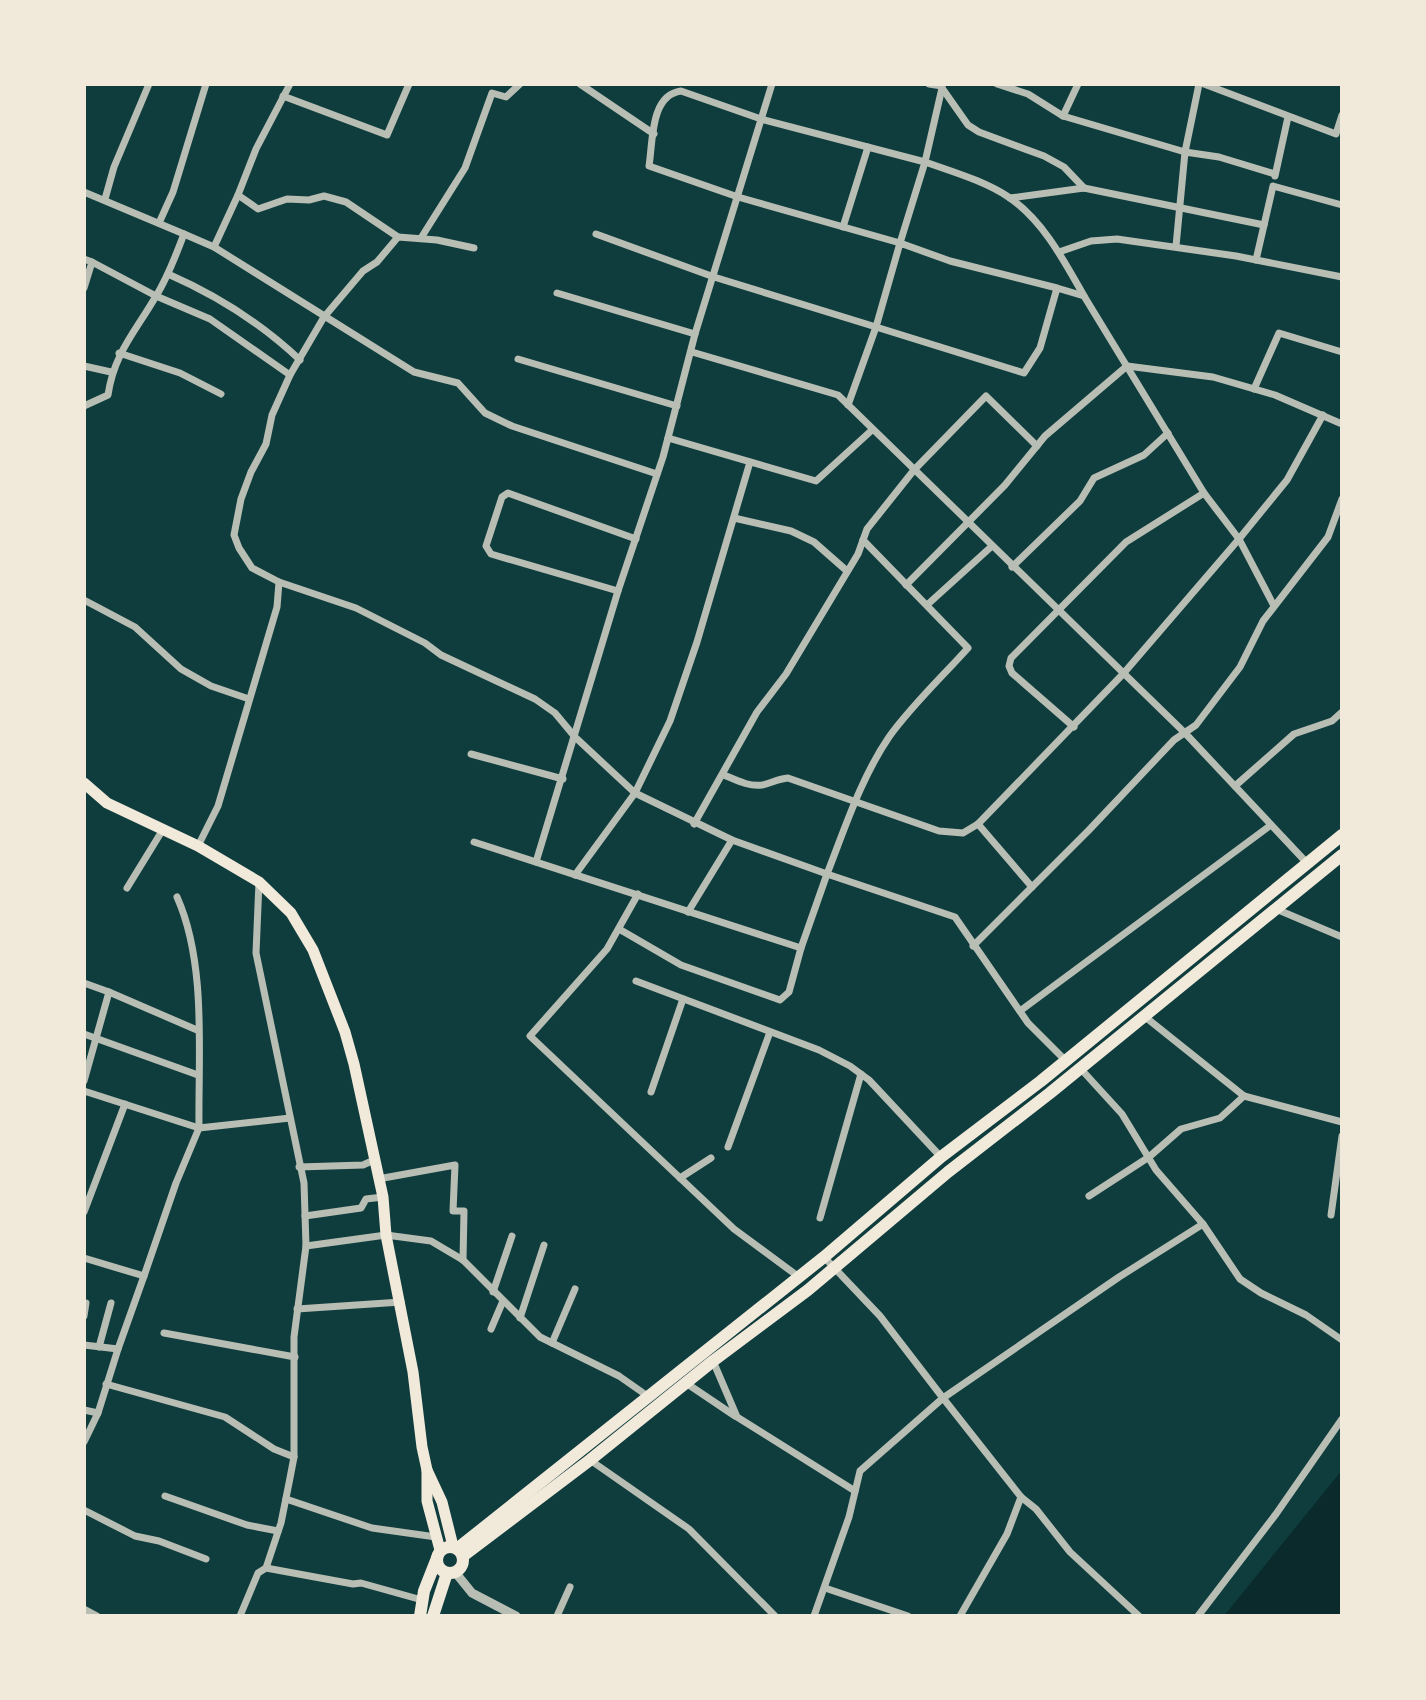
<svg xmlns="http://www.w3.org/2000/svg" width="1426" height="1700" viewBox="0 0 1426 1700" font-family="Ubuntu,sans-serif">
  <rect width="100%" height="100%" fill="#0f3d3e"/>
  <!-- water -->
  <polygon fill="#0a2a2b" points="1342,1470 1342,1616 1224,1616"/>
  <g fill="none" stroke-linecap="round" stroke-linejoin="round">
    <!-- minor -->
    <g stroke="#b8beb3" stroke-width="7">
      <polyline points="580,84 654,134"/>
      <polyline points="929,84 942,86"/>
      <polyline points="997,84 1028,94 1063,116 1185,152 1199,84"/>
      <polyline points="1204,84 1336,134 1342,115"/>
      <path d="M942 88 925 162C953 172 985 181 1010 198 1044 222 1064 261 1084 296"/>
      <polyline points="942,88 968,125 979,132 1044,156 1064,167 1084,188"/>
      <path d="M681 91 761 119 925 162 900 243 738 197 649 166C653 142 650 95 681 91Z"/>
      <polyline points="283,96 387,135 409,84"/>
      <polyline points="1063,116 1078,84"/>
      <polyline points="1275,176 1288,117"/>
      <polyline points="84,192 184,234"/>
      <polyline points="238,195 256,149 290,84"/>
      <polyline points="1010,198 1084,188 1264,225"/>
      <polyline points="105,199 114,167 149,84"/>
      <polyline points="159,223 173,192 206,84"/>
      <polyline points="843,227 868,147"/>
      <polyline points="596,234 714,277 876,327 848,405"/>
      <polyline points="398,237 346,202 324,196 309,200 287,199 258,209 238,195 214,247 414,372 458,383 485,413 512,426 657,474"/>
      <polyline points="421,238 465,168 492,93 506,97 520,84"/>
      <polyline points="1176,246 1185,152 1219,157 1275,174"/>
      <polyline points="1059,252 1091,241 1117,239 1236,256 1342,277"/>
      <polyline points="84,259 92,262 84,288"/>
      <polyline points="1256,260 1273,186 1342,205"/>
      <polyline points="92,262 156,296 210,319 290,375"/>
      <path d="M168 274C216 295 262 324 300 360"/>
      <polyline points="1057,288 950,261 900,243 876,327 1024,373 1040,348 1057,288 1084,296 1204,493 1239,539 1274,606"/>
      <polyline points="557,293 695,334"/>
      <polyline points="692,352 838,395 1185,733 1307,863"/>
      <polyline points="119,353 180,373 221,394"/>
      <polyline points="518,359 677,406"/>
      <polyline points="84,366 111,372"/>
      <polyline points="1254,389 1279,333 1342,352"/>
      <path d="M84 406 108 395C114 353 136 331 156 296 168 277 176 255 184 234L214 247"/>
      <polyline points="668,438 816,481 872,430"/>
      <polyline points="734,518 791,531 814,542 847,571"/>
      <polyline points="1012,567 1080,501 1094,478 1144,455 1168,433"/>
      <polyline points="279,582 356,608 425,643 441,655 535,699 555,713 575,737 635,793 670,721 697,642 750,462"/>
      <polyline points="906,585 1005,485 1045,436 1127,366 1213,377 1275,395 1342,424"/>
      <polyline points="618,591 491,554 486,546 502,497 508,493 636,539"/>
      <polyline points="84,600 135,627 181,669 211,686 249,699"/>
      <polyline points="927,605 992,546"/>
      <polyline points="1074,727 1012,673 1009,666 1011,658 1126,542 1204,493"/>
      <polyline points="471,754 563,779"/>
      <path d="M724 775C736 780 749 787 762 785 771 783 778 779 788 778L939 831 963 833 978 824"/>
      <polyline points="1235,786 1294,734 1332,721 1342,712"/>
      <polyline points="694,824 757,712 786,674 858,554 867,529 914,470 986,396 1037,446"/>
      <polyline points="474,842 801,948 827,874 955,917 1028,1023 1065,1060"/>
      <polyline points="198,846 218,806 277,607 279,582 252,568 239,548 234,535 241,499 251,472 266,444 272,415 290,375 324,317 363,271 377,262 398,237 437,240 474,248"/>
      <polyline points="536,862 618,591 663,457 695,334 772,84"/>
      <path d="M575 875 635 793 732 840 827 874C845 828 861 778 889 737 912 705 942 677 968 648L863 540"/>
      <polyline points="1032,887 978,824 1123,674 1239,539 1287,480 1323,415"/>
      <polyline points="127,888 162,831"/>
      <polyline points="638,894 607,949 530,1036 734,1229 799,1277"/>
      <path d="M177 897C207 964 198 1055 199 1128L290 1118"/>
      <polyline points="1276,909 1342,937"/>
      <polyline points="688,912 732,840"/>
      <polyline points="619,929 681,965 780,1000 789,992 801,948"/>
      <polyline points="973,946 1089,830 1174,740 1196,725 1240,667 1263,621 1328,537 1342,499"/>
      <polyline points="636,981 819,1050 850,1066 869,1080 941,1157"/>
      <polyline points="84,983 109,992 84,1081"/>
      <polyline points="109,992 197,1030"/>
      <polyline points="1020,1011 1271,825"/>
      <polyline points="1144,1016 1244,1096 1342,1122"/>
      <polyline points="84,1034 198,1075"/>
      <polyline points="1080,1068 1122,1114 1156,1170 1203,1224 1240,1279 1261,1293 1306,1315 1342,1340"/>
      <polyline points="84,1091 199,1128 176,1183 144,1276 84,1258"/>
      <polyline points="651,1092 683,999"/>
      <polyline points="728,1147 770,1032"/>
      <polyline points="299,1167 363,1165 374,1160"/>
      <polyline points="680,1178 711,1158"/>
      <polyline points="378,1179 455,1165 453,1211 464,1211 463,1260"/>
      <polyline points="1089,1196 1149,1157 1181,1129 1220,1118 1244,1096"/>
      <polyline points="84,1212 125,1104"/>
      <polyline points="1331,1215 1342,1136"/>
      <polyline points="305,1216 361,1208 366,1199 383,1197"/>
      <polyline points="820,1218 861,1074"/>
      <polyline points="306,1246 386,1235 431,1241 463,1260 540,1337 619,1376 649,1397"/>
      <polyline points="493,1292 512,1236"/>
      <polyline points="297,1309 401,1302"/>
      <polyline points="84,1316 86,1303"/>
      <polyline points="520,1318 544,1245"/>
      <polyline points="491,1329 503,1301"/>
      <polyline points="164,1333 295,1357"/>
      <polyline points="552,1343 575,1289"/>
      <polyline points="84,1345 118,1349 144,1276"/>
      <polyline points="99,1347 111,1303"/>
      <polyline points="713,1361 737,1417 855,1491"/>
      <polyline points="686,1383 735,1416"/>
      <polyline points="106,1384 225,1417 274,1449 294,1457"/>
      <polyline points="84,1410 98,1413"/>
      <polyline points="84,1442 98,1413 118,1349"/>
      <polyline points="590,1460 689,1529 775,1616"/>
      <polyline points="165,1496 247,1525 278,1531"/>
      <polyline points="1021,1497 943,1398 1119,1277 1203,1224"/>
      <polyline points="286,1499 372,1528 436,1537"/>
      <polyline points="84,1510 135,1536 159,1541 206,1559"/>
      <polyline points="266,1568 353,1584 361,1583 422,1600"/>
      <polyline points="825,1588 908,1616"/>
      <polyline points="84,1609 97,1616"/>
      <polyline points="240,1616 258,1573 266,1568 281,1523 290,1478 294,1457 294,1337 306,1246 304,1183 256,953 259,882"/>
      <polyline points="557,1616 570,1587"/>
      <polyline points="814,1616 849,1517 860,1471 943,1398 880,1316 824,1257"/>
      <polyline points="960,1616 1007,1534 1021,1497 1036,1509 1070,1552 1139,1616"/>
      <polyline points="1198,1616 1276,1514 1342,1419"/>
    </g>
    <!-- tertiary -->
    <polyline stroke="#b8beb3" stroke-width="9" points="455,1572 472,1593 516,1616"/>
    <!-- primary -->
    <g stroke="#f1e9da" stroke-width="11">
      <polyline points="84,783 107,803 198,846 259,882 291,913 313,950 345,1032 354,1064 383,1197 386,1235 413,1372 422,1447 427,1470 442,1502 453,1546"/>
      <polyline points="427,1470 427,1501 440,1550"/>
    </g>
    <!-- trunk -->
    <g stroke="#f1e9da" stroke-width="12">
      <circle cx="450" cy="1560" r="13"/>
      <polyline points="458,1548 824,1257 941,1157 1041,1081 1342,835"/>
      <polyline points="463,1556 590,1460 713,1361 808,1290 948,1172 1050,1093 1342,855"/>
      <polyline points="420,1616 424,1591 437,1558"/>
      <polyline points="433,1616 447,1573"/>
    </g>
  </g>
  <!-- border -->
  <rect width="1426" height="1700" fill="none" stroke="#f1e9da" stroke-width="172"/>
</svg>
